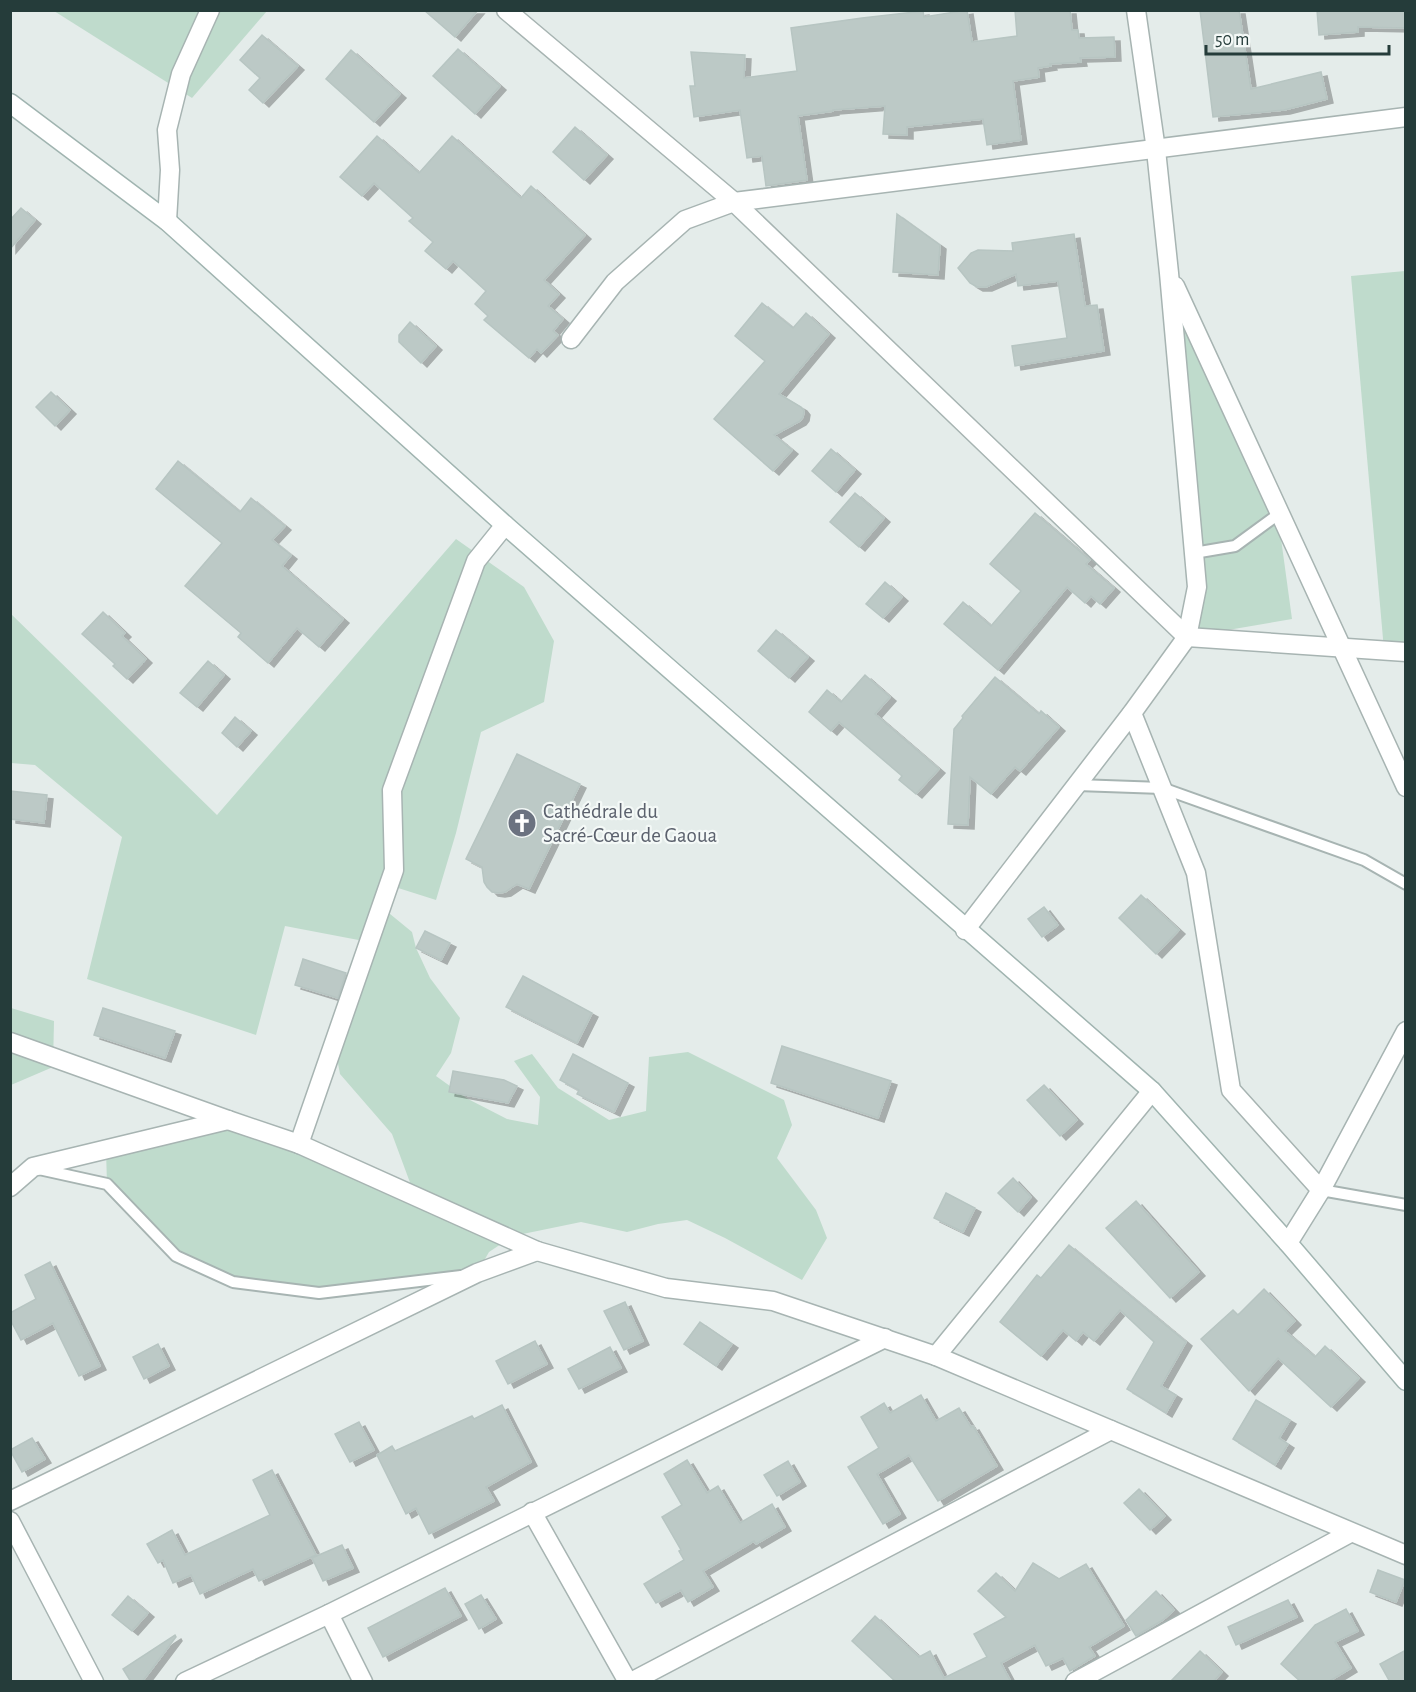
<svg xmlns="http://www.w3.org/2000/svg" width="1416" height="1692" viewBox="0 0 1416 1692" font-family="'Alegreya Sans',sans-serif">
  <defs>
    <filter id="shadow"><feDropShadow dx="6" dy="4" stdDeviation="0" flood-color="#0004"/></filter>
  </defs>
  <rect width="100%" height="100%" fill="#e4ecea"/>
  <!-- green -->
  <g fill="#bfdbcc">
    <polygon points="54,11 267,11 192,98"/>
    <polygon points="1405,271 1405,648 1384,650 1351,276"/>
    <polygon points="1169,273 1279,524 1292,619 1187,637 1197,586"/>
    <polygon points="456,539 524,587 554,641 544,702 481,732 456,833 436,900 395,887 384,909 412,932 416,948 430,978 460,1018 451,1053 436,1076 468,1099 507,1119 538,1125 540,1097 514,1061 532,1054 558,1088 609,1120 646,1111 649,1057 688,1052 784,1100 792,1125 777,1158 816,1210 827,1238 802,1280 725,1238 687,1220 658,1224 627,1232 581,1222 513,1236 489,1252 477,1273 319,1293 233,1282 176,1256 107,1184 106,1150 228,1120 415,1196 392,1134 340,1074 334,1042 369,942 285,926 256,1035 87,979 122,837 35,765 11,763 10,613 217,815"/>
    <polygon points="11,1008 54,1021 53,1067 11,1085"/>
  </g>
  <!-- building -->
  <g fill="#bcc9c6" stroke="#b7c5c2" stroke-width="1.5" filter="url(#shadow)">
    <polygon points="424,10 478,10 455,37"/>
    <polygon points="967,10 972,42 1017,36 1015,10 1070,10 1072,30 1078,30 1079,38 1114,37 1115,57 1080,58 1081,62 1050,64 1051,66 1038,68 1039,77 1013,81 1021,140 987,145 983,119 907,127 907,135 883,134 885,106 833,110 833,111 798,116 807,180 766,186 762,156 747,158 740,110 694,117 690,86 695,86 691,52 745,55 744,78 797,71 791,28 862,18 923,11 924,17"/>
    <polygon points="1200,10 1239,10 1251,89 1321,72 1327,99 1284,110 1213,117"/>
    <polygon points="1317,10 1406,10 1406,28 1358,27 1358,32 1319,35"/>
    <polygon points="262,35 298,66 263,103 249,90 260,78 240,60"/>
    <polygon points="458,49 500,86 475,114 433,76"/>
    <polygon points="351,50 400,94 374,122 326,79"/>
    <polygon points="575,127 607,155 584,180 553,152"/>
    <polygon points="377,136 419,173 452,136 521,198 531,186 585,235 544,280 559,294 548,306 563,319 553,331 558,335 541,353 537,349 529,358 484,320 488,316 475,304 486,291 453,261 446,269 425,251 433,242 409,221 413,218 374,183 362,196 340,177"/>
    <polygon points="21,208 35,220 10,249 10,220"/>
    <polygon points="897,214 940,245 938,275 893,272"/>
    <polygon points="1074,234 1085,306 1097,305 1104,351 1015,366 1012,346 1067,338 1058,281 1018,286 1016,274 986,287 977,287 970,283 958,268 971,253 978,250 1013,251 1012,243"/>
    <polygon points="762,303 793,328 806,313 829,334 779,394 801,407 804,411 803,417 800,421 774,435 792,450 773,471 714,419 765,361 735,336"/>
    <polygon points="410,322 436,346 421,363 399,342 399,335"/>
    <polygon points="51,392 70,410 55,426 36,407"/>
    <polygon points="831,449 855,470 836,492 812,471"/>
    <polygon points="178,461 240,512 251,498 285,526 272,540 291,555 282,566 343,619 319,647 297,628 268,663 238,637 241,633 185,586 222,543 156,489"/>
    <polygon points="855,493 884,518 859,547 830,522"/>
    <polygon points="1035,513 1090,560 1086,564 1114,588 1100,604 1091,596 1085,603 1067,587 998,670 944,624 963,602 991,626 1021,591 990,564"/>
    <polygon points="885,582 902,597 883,618 866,604"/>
    <polygon points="103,612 125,633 122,636 146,659 127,679 113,666 115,664 82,634"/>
    <polygon points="776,630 808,657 789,678 758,651"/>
    <polygon points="208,661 224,675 197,707 180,693"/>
    <polygon points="865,675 890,697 875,714 939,769 916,794 899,780 902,776 839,722 831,731 809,712 827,690 841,702"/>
    <polygon points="995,677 1039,714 1041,711 1059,727 1020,771 1015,767 991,794 970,777 968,825 948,824 954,729 963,718 962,716"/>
    <polygon points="235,717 251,731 237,747 222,733"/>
    <polygon points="517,754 580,784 529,889 517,884 505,892 499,893 492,892 487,887 484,882 482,867 466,859"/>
    <polygon points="10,791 47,795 44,823 10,819"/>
    <polygon points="1141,895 1179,930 1156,954 1119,918"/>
    <polygon points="1044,907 1058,925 1042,937 1028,919"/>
    <polygon points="425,931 450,943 441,960 416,948"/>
    <polygon points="303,959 346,973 338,998 295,985"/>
    <polygon points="523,976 592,1013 577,1043 506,1007"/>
    <polygon points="103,1008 175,1031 165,1058 94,1035"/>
    <polygon points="782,1046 891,1081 878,1118 771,1083"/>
    <polygon points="573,1054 628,1083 614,1112 577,1094 579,1090 560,1080"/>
    <polygon points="453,1071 504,1080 517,1086 508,1103 449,1092"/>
    <polygon points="1044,1085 1077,1120 1060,1136 1027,1100"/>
    <polygon points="1013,1178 1031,1197 1018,1212 998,1193"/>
    <polygon points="946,1193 975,1208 963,1232 934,1218"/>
    <polygon points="1136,1201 1199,1272 1170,1298 1106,1228"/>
    <polygon points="1069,1245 1186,1342 1161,1386 1176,1395 1166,1413 1127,1389 1154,1342 1120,1310 1094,1341 1083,1332 1076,1341 1063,1330 1041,1356 1000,1322 1037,1275 1041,1278"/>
    <polygon points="50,1262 100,1366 79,1376 53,1323 21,1340 10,1319 10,1313 36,1299 25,1275"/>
    <polygon points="1264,1289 1295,1321 1285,1331 1315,1357 1325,1346 1359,1378 1331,1407 1278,1358 1249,1391 1201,1339 1233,1310 1238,1315"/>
    <polygon points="625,1302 643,1341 624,1350 604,1311"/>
    <polygon points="700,1322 732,1344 716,1366 684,1344"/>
    <polygon points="535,1341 547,1364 508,1384 496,1361"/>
    <polygon points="158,1344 169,1366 144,1379 133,1357"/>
    <polygon points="610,1347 621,1368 579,1389 568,1369"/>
    <polygon points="921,1395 936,1421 959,1408 971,1427 973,1426 997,1466 938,1501 909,1455 877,1474 900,1514 883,1524 848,1467 879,1448 861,1417 884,1403 890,1413"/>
    <polygon points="1256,1400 1290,1420 1279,1438 1288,1444 1275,1465 1233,1439"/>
    <polygon points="502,1405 531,1462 486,1487 494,1501 429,1534 416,1508 406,1514 377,1455 392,1446 395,1451 472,1416 474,1419"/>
    <polygon points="359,1422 374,1450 350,1462 335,1434"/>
    <polygon points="32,1438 45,1459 22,1472 10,1450"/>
    <polygon points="687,1460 707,1493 718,1486 740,1523 772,1504 785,1527 756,1544 754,1541 703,1571 713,1587 688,1602 681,1590 656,1603 644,1584 684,1560 679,1551 681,1550 662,1517 682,1505 664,1474"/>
    <polygon points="788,1461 800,1482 777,1496 764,1475"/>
    <polygon points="272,1470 316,1555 259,1581 253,1569 200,1594 191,1575 173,1583 163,1560 158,1563 147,1544 172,1530 185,1555 270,1515 253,1480"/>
    <polygon points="1139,1489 1165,1516 1150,1530 1124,1503"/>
    <polygon points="342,1545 353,1568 323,1581 312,1558"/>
    <polygon points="1033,1563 1059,1579 1086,1564 1124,1626 1089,1647 1095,1656 1070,1671 1063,1658 1046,1666 1035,1645 1001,1663 1011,1682 896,1682 852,1641 875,1616 919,1657 930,1651 944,1678 987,1657 974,1634 1006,1617 978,1591 996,1573 1015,1591"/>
    <polygon points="1378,1570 1405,1580 1396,1602 1370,1592"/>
    <polygon points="445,1588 461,1616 383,1657 368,1628"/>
    <polygon points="1156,1591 1174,1610 1163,1620 1136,1636 1126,1620"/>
    <polygon points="481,1595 496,1619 479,1629 465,1604"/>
    <polygon points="128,1596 148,1613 132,1631 112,1615"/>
    <polygon points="1288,1600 1297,1617 1236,1645 1228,1627"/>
    <polygon points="1346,1609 1358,1631 1335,1642 1351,1668 1328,1682 1301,1682 1281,1664 1315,1625"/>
    <polygon points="175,1635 176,1637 142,1682 131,1682 123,1669"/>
    <polygon points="1406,1650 1406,1682 1390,1682 1380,1664"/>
    <polygon points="1200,1651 1222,1672 1213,1682 1170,1682"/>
  </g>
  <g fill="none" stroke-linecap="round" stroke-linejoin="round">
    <!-- lane casing -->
    <g stroke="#a7b4b2" stroke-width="14">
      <g id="lane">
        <polyline points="1194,553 1235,546 1280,513"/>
        <polyline points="1077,785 1162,788 1364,860 1406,884"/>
        <polyline points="39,1169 107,1184 176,1256 233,1282 319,1293 461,1276"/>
        <polyline points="1321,1190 1406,1205"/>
      </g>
    </g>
    <!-- street casing -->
    <g stroke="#a7b4b2" stroke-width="21">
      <g id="street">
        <polyline points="506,10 734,202 1187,637 1406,652"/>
        <polyline points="167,221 170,170 167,130 181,74 210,10"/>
        <polyline points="1175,286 1406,787"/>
        <polyline points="571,339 615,282 685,220 734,202 1406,117"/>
        <polyline points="1132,713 1196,873 1231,1090 1321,1190"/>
        <polyline points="965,930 1132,713 1187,637 1197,587 1169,273 1156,150 1136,10"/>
        <polyline points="10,1042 228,1120 299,1144 537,1251 666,1288 773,1301 936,1356 1406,1555"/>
        <polyline points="299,1144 394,870 392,790 476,561 505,525"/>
        <polyline points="10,1187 33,1167 228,1120"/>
        <polyline points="1288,1243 1321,1190 1406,1031"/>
        <polyline points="936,1356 1152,1091"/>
        <polyline points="10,1501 477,1273 537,1251"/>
        <polyline points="532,1512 628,1682"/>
        <polyline points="10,1521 94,1682"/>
        <polyline points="329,1614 363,1682"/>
        <polyline points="185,1682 329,1614 885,1338"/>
        <polyline points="631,1682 1111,1430"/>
        <polyline points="1075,1682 1350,1533"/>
      </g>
    </g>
    <!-- secondary casing -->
    <g stroke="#a0b4b0" stroke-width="21">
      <polyline id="secondary" points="10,103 167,221 505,525 1152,1091 1288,1243 1406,1381"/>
    </g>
    <!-- lane -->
    <use href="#lane" stroke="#fff" stroke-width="10"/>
    <!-- street -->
    <use href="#street" stroke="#fff" stroke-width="18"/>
    <!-- secondary -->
    <use href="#secondary" stroke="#fff" stroke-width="18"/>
  </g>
  <!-- icons -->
  <defs>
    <g id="church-disc" transform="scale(1.5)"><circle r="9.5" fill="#6b7280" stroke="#f4f9f7"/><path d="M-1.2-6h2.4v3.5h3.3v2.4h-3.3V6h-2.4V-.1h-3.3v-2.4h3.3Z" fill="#fff"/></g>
  </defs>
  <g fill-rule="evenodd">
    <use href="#church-disc" x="522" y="823"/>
  </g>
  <g text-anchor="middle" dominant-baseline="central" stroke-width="4.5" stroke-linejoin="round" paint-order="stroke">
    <!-- worship labels -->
    <g font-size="21" fill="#5b616d" stroke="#f4f9f7" text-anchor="start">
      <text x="543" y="811">Cathédrale du<tspan x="543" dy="24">Sacré-Cœur de Gaoua</tspan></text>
    </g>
  </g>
  <!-- border -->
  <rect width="1416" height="1692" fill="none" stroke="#253c3a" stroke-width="24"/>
  <!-- scale -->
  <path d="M1206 45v9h183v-9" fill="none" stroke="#253c3a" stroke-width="3"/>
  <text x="1215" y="45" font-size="18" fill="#253c3a" stroke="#f4f9f7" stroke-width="4.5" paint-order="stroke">50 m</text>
</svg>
